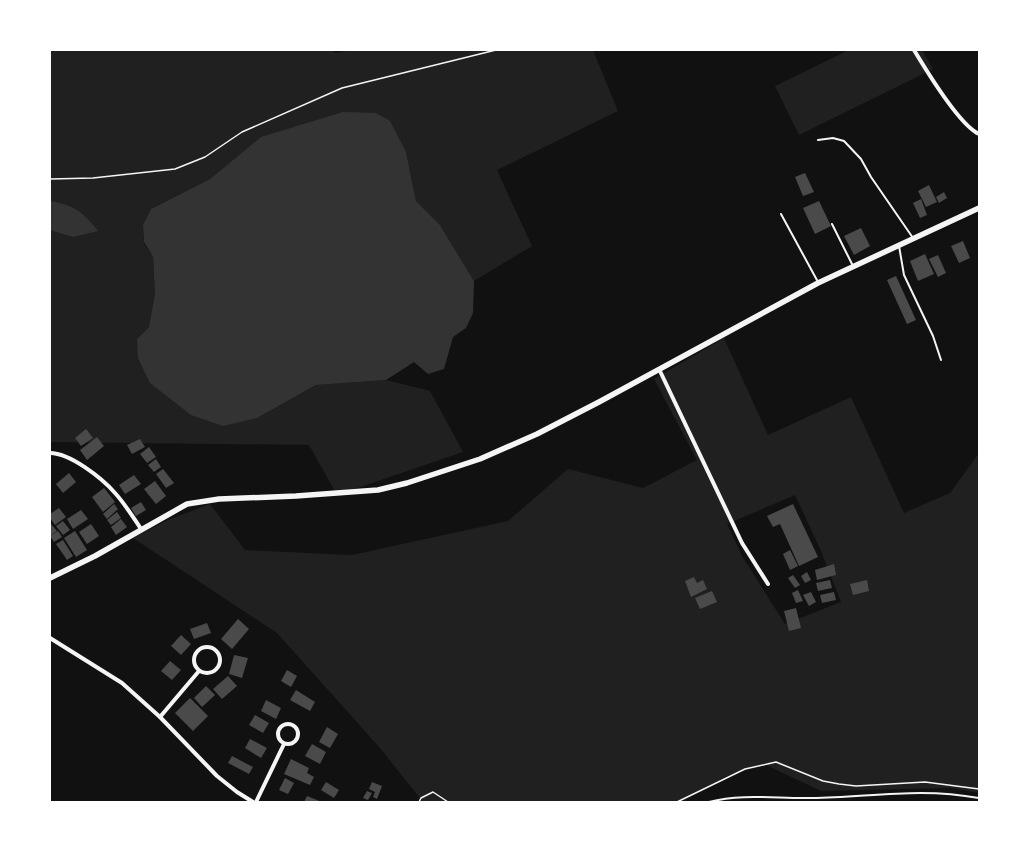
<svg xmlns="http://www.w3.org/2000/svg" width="1029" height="852" viewBox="0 0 1029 852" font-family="Roboto,sans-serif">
  <rect width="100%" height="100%" fill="#111"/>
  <!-- green -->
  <g fill="#202020" fill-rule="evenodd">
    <polygon points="50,50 333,50 335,53 352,50 593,50 618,111 497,170 532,246 474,281 440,225 416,201 406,152 261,137 210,179 151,209 143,225 144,244 153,257 155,293 149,327 137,339 257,418 316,385 386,380 430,391 463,452 337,495 309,445 50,442"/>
    <polygon points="849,50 922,50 933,69 799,135 775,86"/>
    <path d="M724 338 768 435 851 397 904 513 950 493 979 453V793L951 788 821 791 766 765 729 775 677 802H423L380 748 277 633 133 538 168 520 210 504 245 550 352 555 508 521 568 469 643 488 697 460 654 379ZM795 495 821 551 841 602 785 624 742 556 727 524Z"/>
  </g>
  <!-- water -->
  <g fill="#333">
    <polygon points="343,112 376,113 390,121 406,152 416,201 440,225 474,281 473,313 466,328 453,337 444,369 428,374 414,362 386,380 316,385 257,418 223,426 191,415 150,383 138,358 137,339 149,327 155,293 153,257 144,242 143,225 151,209 210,179 261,137"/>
    <path d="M50 201C74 205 83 212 98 231L73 237 50 230Z"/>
  </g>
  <!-- building -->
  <g fill="#4a4a4a">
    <polygon points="805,173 814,192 803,196 795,177"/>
    <polygon points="929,185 937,202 926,207 918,191"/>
    <polygon points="944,192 947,198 939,203 936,197"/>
    <polygon points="921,199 927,215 920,218 913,203"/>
    <polygon points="819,201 831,226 815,234 803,208"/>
    <polygon points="861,228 870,246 854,255 844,236"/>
    <polygon points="963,241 970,258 959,263 951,246"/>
    <polygon points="925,254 934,274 918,281 910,261"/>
    <polygon points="938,255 946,273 938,277 929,259"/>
    <polygon points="896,276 916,320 907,324 887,280"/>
    <polygon points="86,429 93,438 81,446 75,438"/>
    <polygon points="97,437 104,446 87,460 80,450"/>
    <polygon points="140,439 145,447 132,454 127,445"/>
    <polygon points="149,447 156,457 147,463 140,454"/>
    <polygon points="156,459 161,467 154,472 148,465"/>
    <polygon points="163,469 174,483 166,488 156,474"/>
    <polygon points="69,473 76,482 63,493 56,484"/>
    <polygon points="134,475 141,484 125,494 119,485"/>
    <polygon points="155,481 166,496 156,504 144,489"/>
    <polygon points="104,488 115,502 103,512 92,497"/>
    <polygon points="141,502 146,510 136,516 131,508"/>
    <polygon points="114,504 118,509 107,519 103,514"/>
    <polygon points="793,504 818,557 799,566 780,524 773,527 767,516"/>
    <polygon points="59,508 66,517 55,525 50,518 50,514"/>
    <polygon points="81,510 88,519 73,529 67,519"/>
    <polygon points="117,512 121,518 111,525 107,520"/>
    <polygon points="121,519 127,527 116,535 111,527"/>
    <polygon points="63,521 70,530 63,535 56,526"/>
    <polygon points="51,524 57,531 50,536 50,525"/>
    <polygon points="91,524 99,536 87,544 79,532"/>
    <polygon points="58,531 62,537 54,542 50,536"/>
    <polygon points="75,531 87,550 76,557 64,538"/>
    <polygon points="63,540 73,556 67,560 56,544"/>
    <polygon points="790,550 798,566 790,570 783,554"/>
    <polygon points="834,564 836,575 817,580 815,570"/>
    <polygon points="807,572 811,580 805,583 801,576"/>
    <polygon points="793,575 800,585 795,588 788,578"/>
    <polygon points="694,577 697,583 703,580 707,589 691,597 685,581"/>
    <polygon points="830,580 832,588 818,591 816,583"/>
    <polygon points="867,580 869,591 853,595 850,584"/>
    <polygon points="798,590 803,601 796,603 792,593"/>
    <polygon points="712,591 717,602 700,609 695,598"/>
    <polygon points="811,592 816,602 809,606 803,595"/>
    <polygon points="834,592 836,600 822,603 820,595"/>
    <polygon points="796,608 801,628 789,631 784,611"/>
    <polygon points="238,619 249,629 232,649 221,639"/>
    <polygon points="207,623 211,633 194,639 190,629"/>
    <polygon points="181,635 191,644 181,655 171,646"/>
    <polygon points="234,655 248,658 242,678 229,674"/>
    <polygon points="170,661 181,670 172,680 161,671"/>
    <polygon points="287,670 297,676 291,687 281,681"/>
    <polygon points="228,676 237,686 222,699 213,689"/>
    <polygon points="206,686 215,695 202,707 194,698"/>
    <polygon points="296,690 315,702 310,711 290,700"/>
    <polygon points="190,698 208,716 193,731 175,713"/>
    <polygon points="266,700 281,708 276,719 261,711"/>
    <polygon points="255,715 269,723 263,733 249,725"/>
    <polygon points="327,727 338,734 330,748 319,742"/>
    <polygon points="250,739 267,748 261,758 245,748"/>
    <polygon points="312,744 326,752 320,764 305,756"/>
    <polygon points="232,756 253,767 249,774 228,763"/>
    <polygon points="291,759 309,768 307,773 314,777 310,785 284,774"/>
    <polygon points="285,778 294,783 288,794 279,790"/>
    <polygon points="326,782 339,790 334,798 321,790"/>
    <polygon points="372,782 382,786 377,799 373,797 375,792 369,789"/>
    <polygon points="367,791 372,793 368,800 363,798"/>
    <polygon points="307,796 322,802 304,802"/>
  </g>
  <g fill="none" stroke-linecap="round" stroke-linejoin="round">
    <!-- path -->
    <g stroke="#f5f5f5" stroke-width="1.5">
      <polyline points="50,179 93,178 175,169 205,157 242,132 342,88 496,50"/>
      <polyline points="419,802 421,798 433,792 448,802"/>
      <polyline points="677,802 745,769 776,762 823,781 839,784 856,786 925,782 979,789"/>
    </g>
    <!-- service -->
    <g stroke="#f5f5f5" stroke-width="2">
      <polyline points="818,140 833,138 844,141 861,159 871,177 913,238"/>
      <polyline points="781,214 818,282"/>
      <polyline points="832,224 853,266"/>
      <polyline points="899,246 904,275 933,336 941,360"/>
      <path d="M709 802C743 793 778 799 812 798 871 797 920 787 979 798"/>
    </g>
    <!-- minor -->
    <g stroke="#f5f5f5" stroke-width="4">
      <path d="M914 50C926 70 959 125 979 134"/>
      <polyline points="659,369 742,543 768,584"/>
      <path d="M50 453C70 453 102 478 115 493 125 504 133 517 141 529"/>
      <polyline points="50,638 122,683 160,717 217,776 237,792 253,802"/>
      <circle cx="207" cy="660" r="13"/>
      <polyline points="160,717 199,671"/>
      <circle cx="288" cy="734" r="10"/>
      <polyline points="256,802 284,744"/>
    </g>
    <!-- secondary -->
    <polyline stroke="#f5f5f5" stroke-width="5.5" points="50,578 95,556 187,504 219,499 296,496 378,490 407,483 480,459 537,434 599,402 818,283 979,208"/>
  </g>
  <!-- border -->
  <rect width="1029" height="852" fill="none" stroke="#ffffff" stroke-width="102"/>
</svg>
